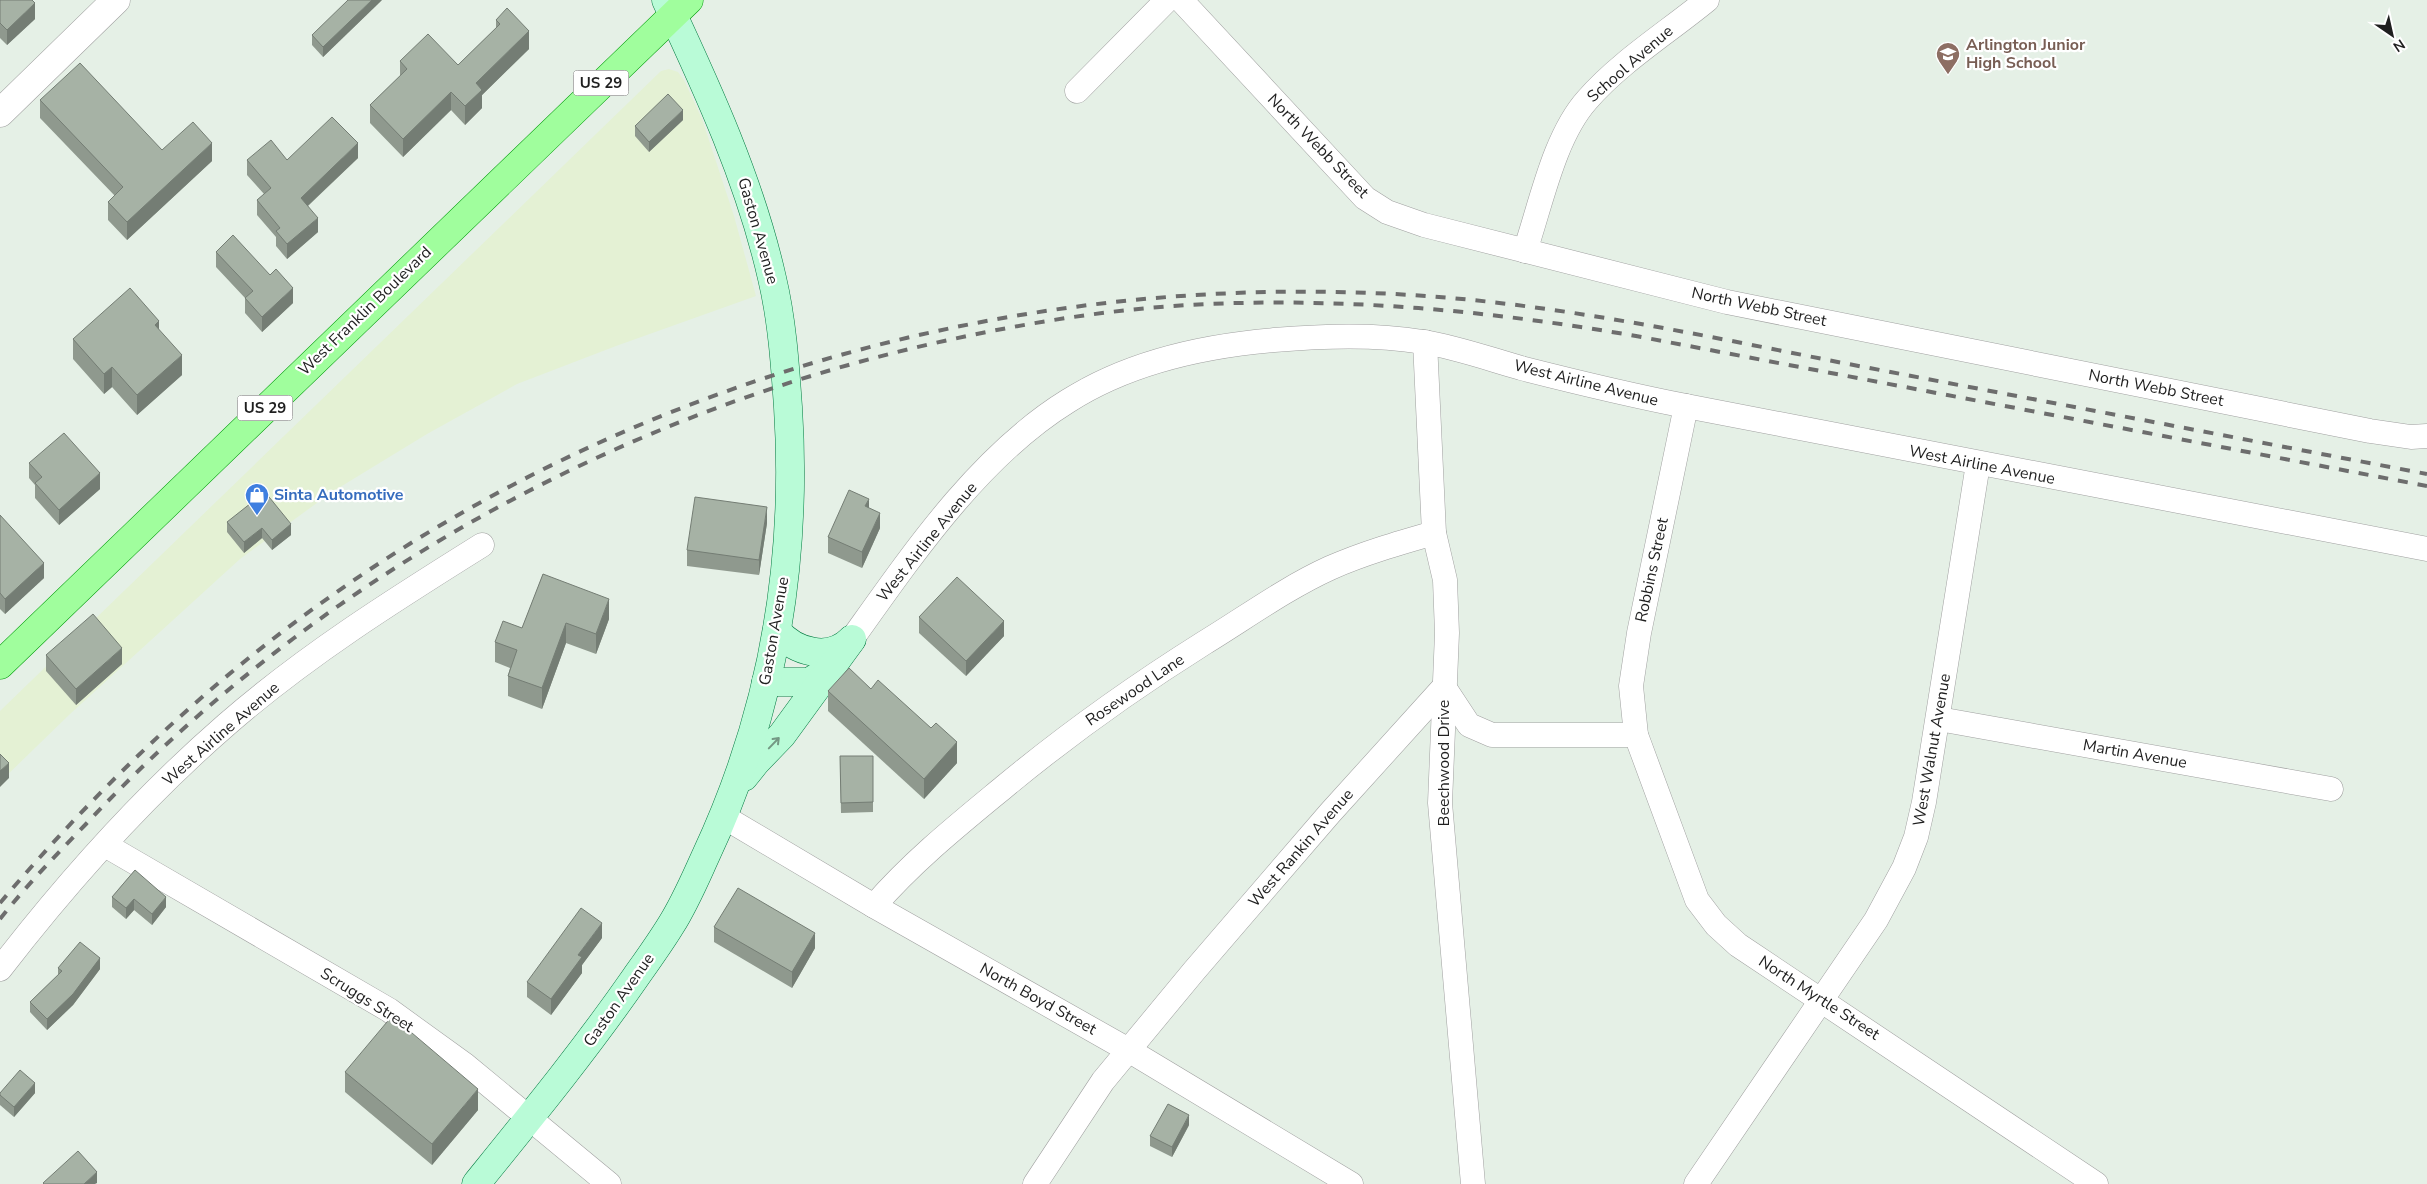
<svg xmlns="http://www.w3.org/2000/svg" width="2427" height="1184" viewBox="0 0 2427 1184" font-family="'Nunito Sans',sans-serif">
  <rect width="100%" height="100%" fill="#e5f0e6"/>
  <!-- commercial -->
  <polygon fill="#e4f1d4" points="669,69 678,72 684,80 702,119 734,216 756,296 616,346 517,384 427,434 332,492 240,559 70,714 0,782 0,711 661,71"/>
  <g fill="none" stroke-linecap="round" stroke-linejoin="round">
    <!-- minor casing -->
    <g stroke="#a0a0a0" stroke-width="25">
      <g id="minor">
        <polyline points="1181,0 1365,198 1387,212 1424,225 1727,302 2370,431 2411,437 2427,436"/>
        <polyline points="1077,91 1167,0"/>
        <path d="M1525 251C1541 204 1554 137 1587 100 1620 62 1668 32 1707 0"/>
        <polyline points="1425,342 1434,533 1445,580 1447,633 1440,803 1473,1184"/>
        <polyline points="1686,406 1639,633 1631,686 1636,735 1697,900 1716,925 1738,945 2096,1184"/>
        <path d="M852 639C912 555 979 456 1068 401 1129 362 1203 346 1274 340 1324 336 1374 334 1423 342 1456 347 1489 359 1521 368 1576 382 1630 395 1686 406L2427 549"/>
        <polyline points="1939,719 2331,789"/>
        <polyline points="724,817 874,906 1130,1051 1351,1184"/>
        <polyline points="105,845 389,1010 465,1065 609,1184"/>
        <path d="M874 906C913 861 958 825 1004 787 1068 734 1134 687 1204 643 1245 618 1286 588 1330 568 1364 553 1399 543 1434 533"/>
        <path d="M0 969C68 881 142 798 226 725 305 656 394 600 482 545"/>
        <polyline points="1035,1184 1103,1081 1194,971 1330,813 1444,687 1469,725 1492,735 1636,735"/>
        <polyline points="1696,1184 1876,920 1904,868 1916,837 1924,802 1978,464"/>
      </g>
    </g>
    <!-- tertiary casing -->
    <g stroke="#a0a0a0" stroke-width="29">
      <polyline id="tertiary" points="0,113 116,0"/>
    </g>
    <!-- secondary casing -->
    <g stroke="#027a40" stroke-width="29">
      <g id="secondary">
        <path d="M777 631C795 652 829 662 851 640"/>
        <polyline points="766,682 809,682 829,670"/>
        <polyline points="744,777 756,762 782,735 852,639"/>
        <path d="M476 1184C531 1116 585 1050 635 978 647 961 660 943 671 925 685 903 695 879 706 855 772 714 798 562 788 407 785 364 782 320 772 278 750 181 708 90 666 0"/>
      </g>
    </g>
    <!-- primary casing -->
    <g stroke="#009b0b" stroke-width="29">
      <polyline id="primary" points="0,665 689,0"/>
    </g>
    <!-- minor -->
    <use href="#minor" stroke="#fff" stroke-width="24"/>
    <!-- tertiary -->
    <use href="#tertiary" stroke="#fff" stroke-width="28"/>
    <!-- secondary -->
    <use href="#secondary" stroke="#b9fbd7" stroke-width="28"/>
    <!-- primary -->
    <use href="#primary" stroke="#a0fe9d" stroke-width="28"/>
    <!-- rail -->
    <g stroke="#6d6d6d" stroke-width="4" stroke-dasharray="10 10" stroke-linecap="butt">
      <path d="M0 903C94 792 199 691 317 606 637 375 1034 268 1426 296 1566 306 1706 336 1843 363 2038 400 2232 437 2427 474"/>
      <path d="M0 919C26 886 56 855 86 824 312 583 612 416 935 343 1024 323 1115 308 1207 304 1354 298 1491 311 1636 336L2427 486"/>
    </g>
  </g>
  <!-- wall -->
  <g fill="#8f998e">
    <polygon points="0,0 35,19 7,45 0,38"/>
    <polygon points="382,0 323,57 312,45 312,35"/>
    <polygon points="496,20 529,49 482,95 482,108 465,125 451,110 403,157 370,123 370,105 400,76 400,61 458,65 496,28"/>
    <polygon points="40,100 162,150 212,161 127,240 108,220 108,202 115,196 40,118"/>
    <polygon points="683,120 649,152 635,136 635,126"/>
    <polygon points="358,158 308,206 318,232 287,259 276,246 276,237 257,215 257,200 264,194 247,175 247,160"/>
    <polygon points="216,252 293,303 262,332 245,313 245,298 216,267"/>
    <polygon points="159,330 182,375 137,415 112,387 104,394 73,359 73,339"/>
    <polygon points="29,463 100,489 59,525 35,498 35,485 29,478"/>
    <polygon points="0,515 44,578 5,614 0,609"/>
    <polygon points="227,522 291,524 291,535 272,550 262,538 244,553 227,532"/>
    <polygon points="767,523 759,575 687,566 687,550"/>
    <polygon points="880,528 862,568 828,553 828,537"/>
    <polygon points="543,574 609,619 596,654 566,643 542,709 508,696 508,676 510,668 495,662 495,642 522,628"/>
    <polygon points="919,617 1004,636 966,676 919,633"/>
    <polygon points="46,655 122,664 76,705 46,671"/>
    <polygon points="871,689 931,728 957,763 924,799 828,711 828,691"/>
    <polygon points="840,756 873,756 873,812 841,813"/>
    <polygon points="135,870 166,907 152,925 134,910 126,919 112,907 112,897"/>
    <polygon points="714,927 815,948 792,988 714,942"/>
    <polygon points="602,938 582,965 582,973 551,1015 527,997 527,982"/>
    <polygon points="58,968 100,969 73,1005 47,1030 30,1012 30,1002 58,975"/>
    <polygon points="345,1072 478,1110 432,1165 345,1092"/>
    <polygon points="0,1093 35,1093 14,1117 0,1105"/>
    <polygon points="1189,1125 1172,1157 1150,1146 1150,1136"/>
  </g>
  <!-- shaded-wall -->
  <g fill="#747d74">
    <polygon points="372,0 382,0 323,57 323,47"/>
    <polygon points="35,3 35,19 7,45 7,30"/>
    <polygon points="529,31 529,49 482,95 482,108 465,125 465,106 476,83"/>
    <polygon points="451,92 451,110 403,157 403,139"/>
    <polygon points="683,110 683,120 649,152 649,142"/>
    <polygon points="212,143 212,161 127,240 127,222"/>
    <polygon points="358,143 358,158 301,212 301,198"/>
    <polygon points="318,218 318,232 287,259 287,244"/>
    <polygon points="293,288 293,303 262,332 262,317"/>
    <polygon points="159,321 159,341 155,325"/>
    <polygon points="182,355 182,375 137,415 137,395"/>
    <polygon points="112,367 112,387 104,394 104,374"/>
    <polygon points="100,473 100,489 59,525 59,510"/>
    <polygon points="869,499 869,514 865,506"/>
    <polygon points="767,507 767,523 759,575 759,560"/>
    <polygon points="880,513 880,528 862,568 862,552"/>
    <polygon points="291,524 291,535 272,550 272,540"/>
    <polygon points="262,528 262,538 244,553 244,542"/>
    <polygon points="44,563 44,578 5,614 5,599"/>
    <polygon points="609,599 609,619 596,654 596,634"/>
    <polygon points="1004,621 1004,636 966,676 966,661"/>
    <polygon points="566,623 566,643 542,709 542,688"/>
    <polygon points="122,648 122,664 76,705 76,689"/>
    <polygon points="957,742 957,763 924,799 924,779"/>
    <polygon points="9,763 9,778 0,787 0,771"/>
    <polygon points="166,897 166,907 152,925 152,914"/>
    <polygon points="134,899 134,910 126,919 126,908"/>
    <polygon points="602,923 602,938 582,965 582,973 551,1015 551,999 578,955"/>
    <polygon points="815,933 815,948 792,988 792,972"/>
    <polygon points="100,958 100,969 73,1005 47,1030 47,1019"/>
    <polygon points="35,1083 35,1093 14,1117 14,1107"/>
    <polygon points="478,1089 478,1110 432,1165 432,1144"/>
    <polygon points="1189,1115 1189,1125 1172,1157 1172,1147"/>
    <polygon points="97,1172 97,1183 95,1184 84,1184"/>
  </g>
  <!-- building -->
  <g fill="#a6b2a5" stroke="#747d74">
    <polygon points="0,0 32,0 35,3 7,30 0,23"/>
    <polygon points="348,0 372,0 323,47 312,35"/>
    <polygon points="507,8 529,31 476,83 482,90 465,106 451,92 403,139 370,105 407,69 400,61 428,34 458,65 500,24 496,20"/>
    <polygon points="80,63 162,150 193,122 212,143 127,222 108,202 123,187 40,100"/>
    <polygon points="668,94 683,110 649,142 635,126"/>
    <polygon points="332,117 358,143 301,198 318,218 287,244 276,231 280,228 257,200 271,188 247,160 271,140 287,160"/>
    <polygon points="233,235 270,275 276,269 293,288 262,317 245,298 253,291 216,252"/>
    <polygon points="130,288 159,321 155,325 182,355 137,395 112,367 104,374 73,339"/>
    <polygon points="64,433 100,473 59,510 35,483 42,477 29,463"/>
    <polygon points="849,490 869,499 865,506 880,513 862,552 828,537"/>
    <polygon points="265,492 291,524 272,540 262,528 244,542 227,522"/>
    <polygon points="695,497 767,507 759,560 687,550"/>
    <polygon points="0,515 44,563 5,599 0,593"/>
    <polygon points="543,574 609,599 596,634 566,623 542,688 508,676 517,650 495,642 503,621 522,628"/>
    <polygon points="957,577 1004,621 966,661 919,617"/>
    <polygon points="93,614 122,648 76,689 46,655"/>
    <polygon points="849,668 871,689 878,680 931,728 936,723 957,742 924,779 828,691"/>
    <polygon points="0,754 9,763 0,771"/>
    <polygon points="840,756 873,756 873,802 841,803"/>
    <polygon points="135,870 166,897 152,914 134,899 126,908 112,897"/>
    <polygon points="738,888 815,933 792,972 714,927"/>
    <polygon points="581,908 602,923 578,955 582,957 551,999 527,982"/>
    <polygon points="80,942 100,958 73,994 47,1019 30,1002 62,971 58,968"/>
    <polygon points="392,1016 478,1089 432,1144 345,1072"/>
    <polygon points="20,1070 35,1083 14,1107 0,1095 0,1093"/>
    <polygon points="1168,1104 1189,1115 1172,1147 1150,1136"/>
    <polygon points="78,1151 97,1172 84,1184 44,1184 43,1183"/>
  </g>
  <!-- one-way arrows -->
  <defs><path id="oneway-shaft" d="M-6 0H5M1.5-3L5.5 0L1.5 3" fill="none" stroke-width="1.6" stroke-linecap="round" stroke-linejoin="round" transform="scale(1.25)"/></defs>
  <use stroke="#749884" href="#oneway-shaft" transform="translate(774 743) rotate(-46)"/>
  <!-- icons -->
  <defs>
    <g id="school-pin" transform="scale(1.25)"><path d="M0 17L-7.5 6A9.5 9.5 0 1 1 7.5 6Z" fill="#8d6e63" stroke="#fff"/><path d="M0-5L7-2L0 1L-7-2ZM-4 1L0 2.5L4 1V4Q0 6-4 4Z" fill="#fff"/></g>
    <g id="shop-pin" transform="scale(1.25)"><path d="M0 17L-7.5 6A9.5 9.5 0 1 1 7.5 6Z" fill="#3f7fe0" stroke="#fff"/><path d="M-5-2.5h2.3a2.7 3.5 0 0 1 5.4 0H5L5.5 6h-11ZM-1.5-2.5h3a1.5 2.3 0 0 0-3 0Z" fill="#fff"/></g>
  </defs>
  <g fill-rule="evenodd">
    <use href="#school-pin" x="1948" y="54"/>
    <use href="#shop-pin" x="257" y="495"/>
  </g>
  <g text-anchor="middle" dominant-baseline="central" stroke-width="4.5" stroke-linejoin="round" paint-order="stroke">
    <!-- shield labels -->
    <g fill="#fff" stroke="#626262" stroke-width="1">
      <rect x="573.5" y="70.5" width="55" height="25" rx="4"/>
      <rect x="237.5" y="395.5" width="55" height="25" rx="4"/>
    </g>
    <g font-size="15" font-weight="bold" fill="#1f1f1f">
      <text x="601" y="83">US 29</text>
      <text x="265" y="408">US 29</text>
    </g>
    <!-- education labels -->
    <g font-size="16" font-weight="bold" fill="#785e54" stroke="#fff" text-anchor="start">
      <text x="1966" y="45">Arlington Junior<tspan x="1966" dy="18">High School</tspan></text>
    </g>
    <!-- street labels -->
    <g font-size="16" fill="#1f1f1f" stroke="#fff">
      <text transform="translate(1630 64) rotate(-41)">School Avenue</text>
      <text transform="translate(1318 146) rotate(46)">North Webb Street</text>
      <text transform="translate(758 231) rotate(74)">Gaston Avenue</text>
      <text transform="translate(1759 307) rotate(12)">North Webb Street</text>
      <text transform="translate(365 311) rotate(-44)">West Franklin Boulevard</text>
      <text transform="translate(1586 383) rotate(14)">West Airline Avenue</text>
      <text transform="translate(2156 388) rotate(11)">North Webb Street</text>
      <text transform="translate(1982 465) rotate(11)">West Airline Avenue</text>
      <text transform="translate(927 542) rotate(-51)">West Airline Avenue</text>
      <text transform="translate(1652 570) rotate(-78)">Robbins Street</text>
      <text transform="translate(774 631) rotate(-80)">Gaston Avenue</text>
      <text transform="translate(1135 690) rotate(-34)">Rosewood Lane</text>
      <text transform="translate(221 734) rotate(-41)">West Airline Avenue</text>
      <text transform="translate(1932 750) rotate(-80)">West Walnut Avenue</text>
      <text transform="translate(2135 754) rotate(10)">Martin Avenue</text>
      <text transform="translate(1444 763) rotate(-90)">Beechwood Drive</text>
      <text transform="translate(1301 848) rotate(-49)">West Rankin Avenue</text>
      <text transform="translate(1819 998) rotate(33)">North Myrtle Street</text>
      <text transform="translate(1038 999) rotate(29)">North Boyd Street</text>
      <text transform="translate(367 1000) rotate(32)">Scruggs Street</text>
      <text transform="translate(619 1000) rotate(-55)">Gaston Avenue</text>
    </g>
    <!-- shop labels -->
    <g font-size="16" font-weight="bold" fill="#366cbe" stroke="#fff" text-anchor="start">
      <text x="274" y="495">Sinta Automotive</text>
    </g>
  </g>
  <!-- north arrow -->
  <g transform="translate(2392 35) rotate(146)" stroke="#ffffff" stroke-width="4" paint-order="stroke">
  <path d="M0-4L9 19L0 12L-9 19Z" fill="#1f1f1f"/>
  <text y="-8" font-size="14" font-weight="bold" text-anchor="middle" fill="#1f1f1f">N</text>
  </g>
</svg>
